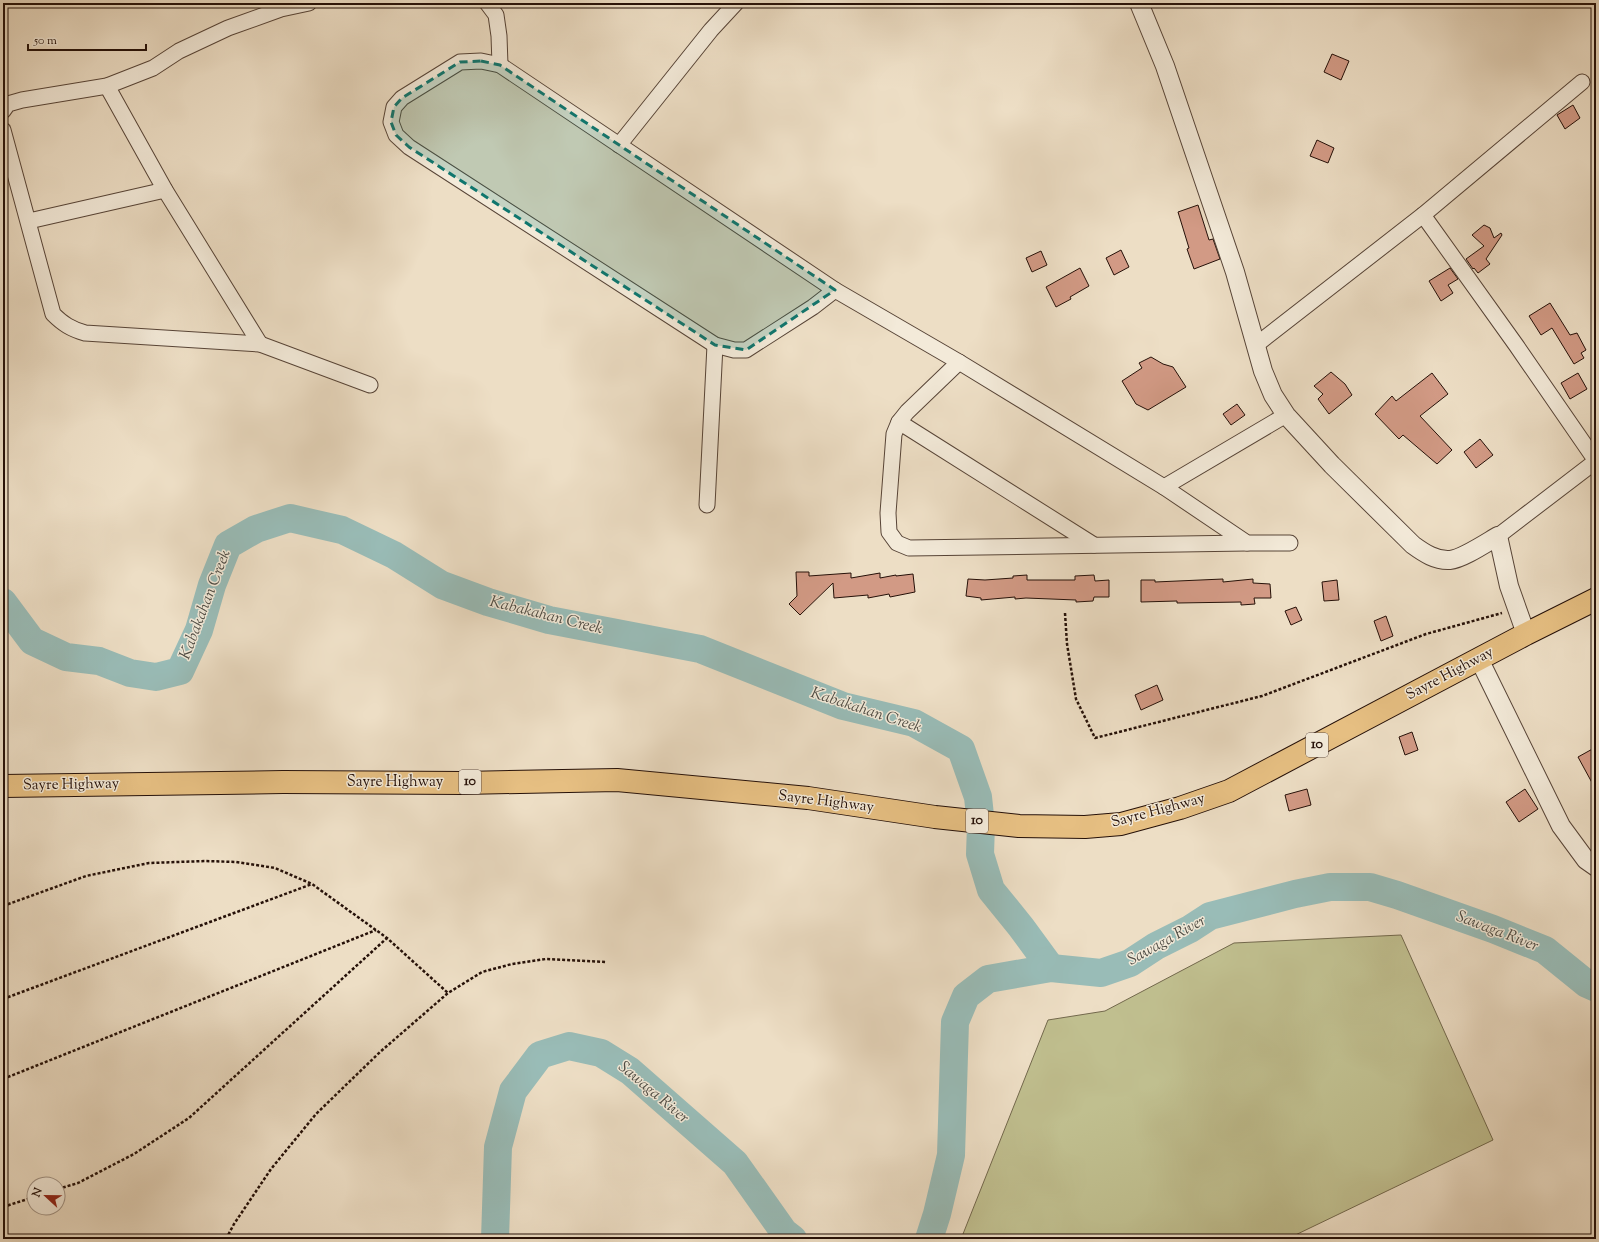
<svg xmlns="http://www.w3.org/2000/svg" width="1599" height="1242" viewBox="0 0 1599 1242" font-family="'Sorts Mill Goudy',serif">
  <rect width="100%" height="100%" fill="#eddec5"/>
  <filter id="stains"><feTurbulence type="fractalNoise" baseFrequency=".005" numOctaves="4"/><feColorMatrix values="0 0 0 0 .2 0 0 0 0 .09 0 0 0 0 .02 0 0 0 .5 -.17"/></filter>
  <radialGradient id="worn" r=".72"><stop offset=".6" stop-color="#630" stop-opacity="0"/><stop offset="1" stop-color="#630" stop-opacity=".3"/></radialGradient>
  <!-- green -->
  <polygon fill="#c0bf8f" stroke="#72684c" points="1401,935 1493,1140 1287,1239 961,1239 1048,1020 1105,1011 1234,943"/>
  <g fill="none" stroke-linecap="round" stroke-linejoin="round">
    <!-- river -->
    <g stroke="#99bcb7" stroke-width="28">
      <polyline points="3,602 32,641 66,657 99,661 130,673 156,677 180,671 199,630 212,585 228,545 256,529 290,518 342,530 394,555 442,585 488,602 549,620 700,649 843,706 914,723 961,749 978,797 981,825 980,854 991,890 1021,927 1051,968"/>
      <polyline points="495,1239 498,1147 513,1091 540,1055 569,1046 601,1053 630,1071 735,1163 784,1232 793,1239"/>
      <polyline points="929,1239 937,1214 951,1155 955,1022 966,996 988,979 1051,968 1101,973 1130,963 1156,946 1190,929 1210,916 1295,894 1330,887 1370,887 1397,895 1493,929 1545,950 1587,984 1596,988"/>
    </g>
  </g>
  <!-- building -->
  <g fill="#d29a85" stroke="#251008">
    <polygon points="1332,54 1349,61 1341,80 1324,72"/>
    <polygon points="1573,105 1580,118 1565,129 1557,115"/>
    <polygon points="1317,140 1334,148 1328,163 1310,156"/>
    <polygon points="1198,205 1209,240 1213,239 1220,259 1194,269 1187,249 1189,248 1178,212"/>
    <polygon points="1484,225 1490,228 1494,238 1501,233 1502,235 1486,259 1490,264 1478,273 1474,268 1473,269 1466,259 1484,246 1472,235"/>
    <polygon points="1121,250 1129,267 1114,275 1106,258"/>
    <polygon points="1041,251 1047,265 1032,272 1026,258"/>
    <polygon points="1080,268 1089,286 1070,297 1071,299 1056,307 1046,287"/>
    <polygon points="1450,268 1458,279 1448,285 1453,293 1441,301 1429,281"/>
    <polygon points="1550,303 1570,335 1577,333 1586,350 1581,353 1584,358 1574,364 1552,328 1541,335 1529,316"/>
    <polygon points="1151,357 1163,364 1173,367 1186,387 1148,410 1136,404 1122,381 1142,368 1139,363"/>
    <polygon points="1331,372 1345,384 1352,395 1329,414 1318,399 1323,394 1314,386"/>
    <polygon points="1432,373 1448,394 1420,416 1452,450 1437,464 1403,435 1399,439 1375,414 1392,396 1396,401"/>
    <polygon points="1578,373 1587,389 1570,399 1561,383"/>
    <polygon points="1237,404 1245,415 1231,425 1223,414"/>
    <polygon points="1480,439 1493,455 1476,468 1464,452"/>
    <polygon points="796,572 809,572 809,576 851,573 851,578 880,573 880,578 896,575 896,576 913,574 915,592 890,597 889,594 868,598 868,595 834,598 833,583 800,615 789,604 797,596"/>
    <polygon points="1027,575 1027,580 1075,580 1075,576 1094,575 1095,581 1109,580 1109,597 1094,597 1093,601 1076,602 1076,600 1026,598 1015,599 1015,597 981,600 981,598 966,596 968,579 985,580 1013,578 1013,576"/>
    <polygon points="1223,579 1223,582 1253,579 1253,583 1270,584 1271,598 1254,598 1255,604 1241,605 1241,602 1177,603 1177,601 1141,602 1141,580 1155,580 1155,582"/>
    <polygon points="1337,580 1339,600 1324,601 1322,582"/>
    <polygon points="1296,607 1302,620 1291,625 1285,611"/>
    <polygon points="1386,616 1393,636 1381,641 1374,621"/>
    <polygon points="1157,685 1163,700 1141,710 1135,695"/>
    <polygon points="1412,732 1418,750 1405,755 1399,737"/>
    <polygon points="1596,747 1596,790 1578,757"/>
    <polygon points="1307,789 1311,805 1289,811 1285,795"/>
    <polygon points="1525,789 1538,809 1519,822 1506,802"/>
  </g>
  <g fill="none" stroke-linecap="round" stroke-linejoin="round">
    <!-- minor casing -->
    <g stroke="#574437" stroke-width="17">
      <g id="minor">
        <polyline points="487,3 496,15 499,36 500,65"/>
        <polygon points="481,61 500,65 835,290 813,307 746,350 734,350 715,345 409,147 396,135 391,122 394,107 402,98 460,62"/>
        <polyline points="107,86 165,190 260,344"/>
        <polyline points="3,111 8,104 22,100 107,86 153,68 179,51 228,28 281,9 309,3"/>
        <path d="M3 130 53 314C63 324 71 329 85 333L260 344 370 385"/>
        <polyline points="619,145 711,30 736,3"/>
        <polyline points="1423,215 1516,345 1596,461"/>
        <polyline points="29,221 165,190"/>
        <polyline points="835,290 959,362 1164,487"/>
        <polyline points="1256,345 1423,215 1582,82"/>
        <polyline points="959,362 907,412 899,422 894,434 888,513 889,532 897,543 909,548 1247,543"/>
        <polyline points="1286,415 1164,487 1247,543 1290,543"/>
        <polyline points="899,422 1094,545"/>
        <polyline points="707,505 715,345"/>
        <polyline points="1498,536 1596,461"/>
      </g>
    </g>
    <!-- tertiary casing -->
    <g stroke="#574437" stroke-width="20">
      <g id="tertiary">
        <path d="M1139 3 1165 66 1235 272 1263 371 1273 395 1286 415 1332 465 1413 545C1424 553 1436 561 1450 560 1462 559 1486 543 1498 536L1509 586 1526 634"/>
        <polyline points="1479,659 1561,826 1586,860 1596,867"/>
      </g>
    </g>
    <!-- trunk casing -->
    <g stroke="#251008" stroke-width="24">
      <polyline id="trunk" points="3,786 283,782 463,783 617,780 808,798 935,817 1019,826 1085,827 1121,824 1180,808 1229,791 1526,634 1596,599"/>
    </g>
    <!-- path -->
    <g stroke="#251008" stroke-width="2.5" stroke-dasharray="3 2" stroke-linecap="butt">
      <polyline points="1065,613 1067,644 1076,699 1095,738 1262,696 1426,634 1502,613"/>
      <polyline points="3,906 86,876 149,863 205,861 236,862 275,868 312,884 387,938 448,993"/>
      <polyline points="3,999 312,884"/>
      <polyline points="3,1079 376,930"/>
      <polyline points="58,1189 78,1183 134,1154 189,1118 387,938"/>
      <polyline points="3,1207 34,1197"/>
      <polyline points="226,1239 234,1224 271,1169 316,1114 380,1052 448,993 482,972 512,964 546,959 607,962"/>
    </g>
    <!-- minor -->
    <use href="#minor" stroke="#f3ead9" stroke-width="15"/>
    <!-- tertiary -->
    <use href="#tertiary" stroke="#f3ead9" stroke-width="18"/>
    <!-- trunk -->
    <use href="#trunk" stroke="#e6bf82" stroke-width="22"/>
  </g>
  <!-- marked area -->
  <path fill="#0f766e" fill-opacity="0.2" stroke="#0f766e" stroke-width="3" stroke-dasharray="8 5" stroke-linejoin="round" d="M481 61 500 65 835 290 746 350 715 345 409 147 396 135 391 122 394 107 402 98 460 62Z"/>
  <g text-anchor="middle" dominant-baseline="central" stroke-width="3" stroke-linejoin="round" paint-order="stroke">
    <!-- shield labels -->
    <g fill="#f3ead9" stroke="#635147" stroke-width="1">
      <rect x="1306" y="733" width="22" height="24" rx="3"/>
      <rect x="459" y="770" width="22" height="24" rx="3"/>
      <rect x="966" y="809" width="22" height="24" rx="3"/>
    </g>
    <g font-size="14" font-weight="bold" fill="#251008">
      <text x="1317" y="745">10</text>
      <text x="470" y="782">10</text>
      <text x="977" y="821">10</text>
    </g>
    <!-- street labels -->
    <g font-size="15" fill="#251008" stroke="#f3ead9">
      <text transform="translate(1450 674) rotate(-28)">Sayre Highway</text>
      <text x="395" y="782">Sayre Highway</text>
      <text transform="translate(71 785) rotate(-1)">Sayre Highway</text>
      <text transform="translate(826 802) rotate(7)">Sayre Highway</text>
      <text transform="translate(1158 811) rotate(-15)">Sayre Highway</text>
    </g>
    <!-- water labels -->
    <g font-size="16" font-style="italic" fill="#4e4c45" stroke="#f3ead9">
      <text transform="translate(206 605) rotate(-69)">Kabakahan Creek</text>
      <text transform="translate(546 616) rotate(14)">Kabakahan Creek</text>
      <text transform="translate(866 711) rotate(18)">Kabakahan Creek</text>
      <text transform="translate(1497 932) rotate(21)">Sawaga River</text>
      <text transform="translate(1167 941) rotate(-29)">Sawaga River</text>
      <text transform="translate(653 1093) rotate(40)">Sawaga River</text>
    </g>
  </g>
  <!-- margin -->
  <rect width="1599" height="1242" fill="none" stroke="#eddec5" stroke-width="16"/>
  <rect x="4" y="4" width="1591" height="1234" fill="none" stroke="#251008" stroke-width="2"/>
  <rect x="8" y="8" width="1583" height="1226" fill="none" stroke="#251008"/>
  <!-- north arrow -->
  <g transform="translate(46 1196) rotate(292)"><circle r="19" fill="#f3ead9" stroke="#a19385"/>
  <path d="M0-3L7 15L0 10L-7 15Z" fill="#8f2418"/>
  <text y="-6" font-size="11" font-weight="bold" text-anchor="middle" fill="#251008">N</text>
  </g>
  <!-- scale -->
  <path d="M28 44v6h118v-6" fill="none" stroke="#251008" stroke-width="2"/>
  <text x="34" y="44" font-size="12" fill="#251008" stroke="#f3ead9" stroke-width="3" paint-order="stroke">50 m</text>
  <rect width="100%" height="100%" filter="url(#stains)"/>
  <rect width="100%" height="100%" fill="url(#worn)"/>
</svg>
